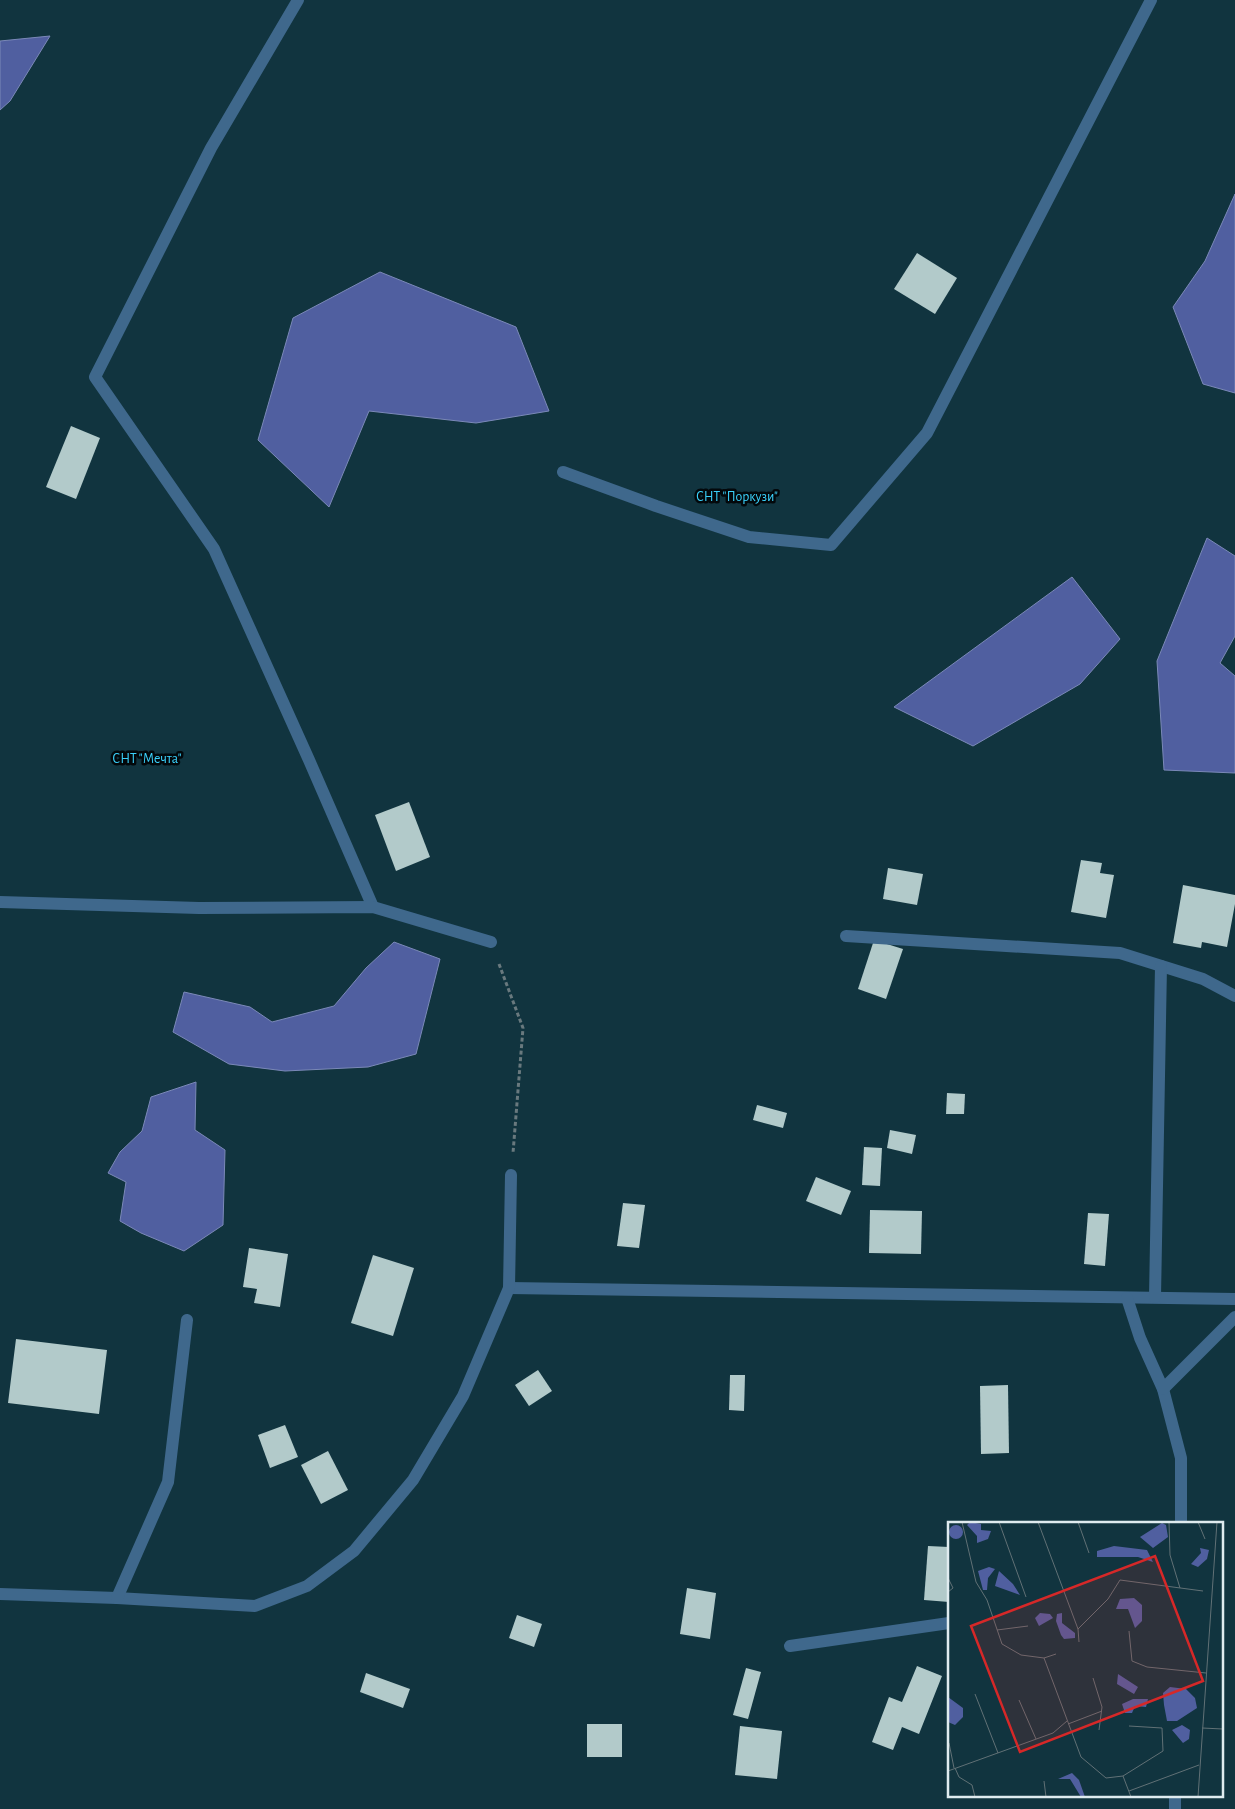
<svg xmlns="http://www.w3.org/2000/svg" width="1235" height="1809" viewBox="0 0 1235 1809" font-family="'Alegreya Sans',sans-serif">
  <rect width="100%" height="100%" fill="#0d1f25"/>
  <!-- green -->
  <path fill="#11343f" fill-rule="evenodd" d="M0 0H1235V1809H0ZM949 1523H1221V1795H949Z"/>
  <!-- water -->
  <g fill="#505fa0" stroke="#7b89b8">
    <polygon points="50,36 10,101 0,110 0,41"/>
    <polygon points="1235,194 1235,393 1203,384 1173,307 1205,261"/>
    <polygon points="380,272 516,327 549,411 476,423 369,411 329,507 258,440 293,318"/>
    <polygon points="1207,538 1235,556 1235,636 1220,663 1235,676 1235,773 1164,770 1157,661"/>
    <polygon points="1072,577 1120,639 1080,684 973,746 894,707"/>
    <polygon points="394,942 440,959 416,1054 368,1067 285,1071 229,1064 173,1032 184,992 250,1007 272,1022 334,1006 366,968"/>
    <polygon points="196,1082 195,1130 225,1150 223,1225 184,1251 141,1233 120,1221 126,1182 108,1173 120,1152 142,1131 151,1097"/>
  </g>
  <!-- building -->
  <g fill="#b2caca">
    <polygon points="917,253 957,278 935,314 894,289"/>
    <polygon points="71,426 100,438 76,499 46,487"/>
    <polygon points="409,802 430,857 396,871 375,815"/>
    <polygon points="1081,860 1102,863 1100,873 1114,875 1106,918 1071,912"/>
    <polygon points="888,868 923,874 917,905 883,899"/>
    <polygon points="1183,885 1235,895 1235,904 1227,947 1202,942 1201,948 1173,943"/>
    <polygon points="874,940 903,949 886,999 858,989"/>
    <polygon points="947,1093 965,1094 964,1114 946,1114"/>
    <polygon points="757,1105 787,1113 783,1128 753,1120"/>
    <polygon points="890,1130 916,1135 912,1154 887,1148"/>
    <polygon points="864,1147 882,1148 880,1186 862,1185"/>
    <polygon points="816,1177 851,1191 841,1215 806,1201"/>
    <polygon points="623,1203 645,1205 639,1248 617,1246"/>
    <polygon points="870,1210 922,1211 921,1254 869,1253"/>
    <polygon points="1088,1213 1109,1214 1105,1266 1084,1264"/>
    <polygon points="249,1248 288,1254 280,1307 254,1303 257,1289 243,1287"/>
    <polygon points="373,1255 414,1268 393,1336 351,1323"/>
    <polygon points="16,1339 107,1350 99,1414 8,1403"/>
    <polygon points="538,1370 552,1391 529,1406 515,1385"/>
    <polygon points="730,1375 745,1375 744,1411 729,1410"/>
    <polygon points="1008,1385 1009,1453 981,1454 980,1386"/>
    <polygon points="285,1425 298,1457 270,1468 258,1435"/>
    <polygon points="328,1451 348,1490 321,1504 301,1465"/>
    <polygon points="928,1546 949,1547 949,1602 924,1600"/>
    <polygon points="687,1588 716,1593 710,1639 680,1634"/>
    <polygon points="517,1615 542,1624 534,1647 509,1638"/>
    <polygon points="917,1666 942,1676 919,1734 902,1727 893,1750 872,1742 889,1697 902,1702"/>
    <polygon points="746,1668 761,1672 748,1719 733,1715"/>
    <polygon points="366,1673 410,1689 403,1708 360,1692"/>
    <rect x="587" y="1724" width="35" height="33"/>
    <polygon points="740,1726 782,1731 777,1779 735,1775"/>
  </g>
  <g fill="none" stroke-linecap="round" stroke-linejoin="round">
    <!-- path -->
    <polyline stroke="#69797e" stroke-width="3" stroke-dasharray="4 2.5" stroke-linecap="butt" points="499,964 523,1028 513,1153"/>
    <!-- minor -->
    <g stroke="#3f688c" stroke-width="12">
      <polyline points="298,0 211,148 95,377 214,549 309,760 373,907"/>
      <polyline points="563,472 656,506 749,537 831,545 927,433 1151,0"/>
      <polyline points="0,902 199,908 373,907 491,942"/>
      <polyline points="846,936 1120,953 1203,979 1235,996"/>
      <polyline points="509,1288 1235,1299"/>
      <polyline points="1155,1297 1161,966"/>
      <polyline points="1127,1298 1140,1338 1163,1389 1181,1458 1181,1523"/>
      <polyline points="1163,1389 1235,1317"/>
      <polyline points="0,1594 117,1598 255,1606 307,1586 354,1551 413,1480 463,1396 509,1288 511,1175"/>
      <polyline points="117,1598 168,1482 187,1320"/>
      <polyline points="790,1646 949,1623"/>
      <polyline points="1175,1809 1175,1795"/>
    </g>
  </g>
  <g text-anchor="middle" dominant-baseline="central" stroke-width="5" stroke-linejoin="round" paint-order="stroke">
    <!-- park labels -->
    <g font-size="14" fill="#3ad1fb" stroke="#03080b">
      <text x="737" y="497">СНТ "Поркузи"</text>
      <text x="147" y="759">СНТ "Мечта"</text>
    </g>
  </g>
  <!-- overview -->
  <g transform="translate(948 1522)">
    <rect width="275" height="275" fill="#0d1f25"/>
    <path d="M0 0H275V275H0Z" fill="#11343f"/>
    <path d="M22 0 33 2V8L43 9 40 17 29 21V14L19 3ZM214 1 218 3 220 15 205 26 192 15ZM1 10a7 7 0 1 1 14 0a7 7 0 1 1-14 0ZM166 24 199 28 205 40 190 35H149V29ZM252 26 261 28 259 37 250 45 243 42 253 31ZM41 45 47 47 40 56 39 68H35L30 49ZM51 49 65 62 72 73 47 64ZM186 76 194 83V99L187 106 180 87H168L172 77ZM92 91 102 92 105 96 91 104 87 96ZM114 91V101L127 111V116L116 117 113 113 108 99 109 92ZM170 152 190 165 186 172 169 162ZM222 165 238 167 247 176 249 186 229 199H219L216 183 215 171ZM0 175 15 186V195L7 203 0 200ZM185 177H200L198 185 187 184 184 191H177L174 182ZM234 203 242 208 241 217 235 221 224 208ZM124 251 131 258 137 275H133L122 257H110Z" fill="#505fa0"/>
    <path fill="none" stroke="#617176" stroke-width="1" d="M14 0 28 60 39 78 54 122 73 133 96 136 108 132M51 0 78 75M90 0 130 107 131 120M130 0 141 31M221 0 222 33 232 66M250 0 257 17M0 56 5 66 0 70M130 107 160 77 172 58 255 69M49 108 80 104M181 109 184 139 199 145 258 151M96 136 133 235 158 256 175 254 183 275M145 156 154 185 151 208M27 172 50 231M71 178 88 217M120 202 154 189M254 206 275 207M1 221 6 246M7 246 11 255 24 263 27 275M0 249 105 211 119 199M175 254 215 229 214 206 181 204M96 259 98 275M181 269 251 243M250 275 269 0"/>
    <path fill="#d62828" fill-opacity="0.15" stroke="#d62828" stroke-width="2.5" d="M207 34 255 159 72 230 23 104Z"/>
    <rect width="275" height="275" fill="none" stroke="#dfebef" stroke-width="2.5"/>
  </g>
</svg>
